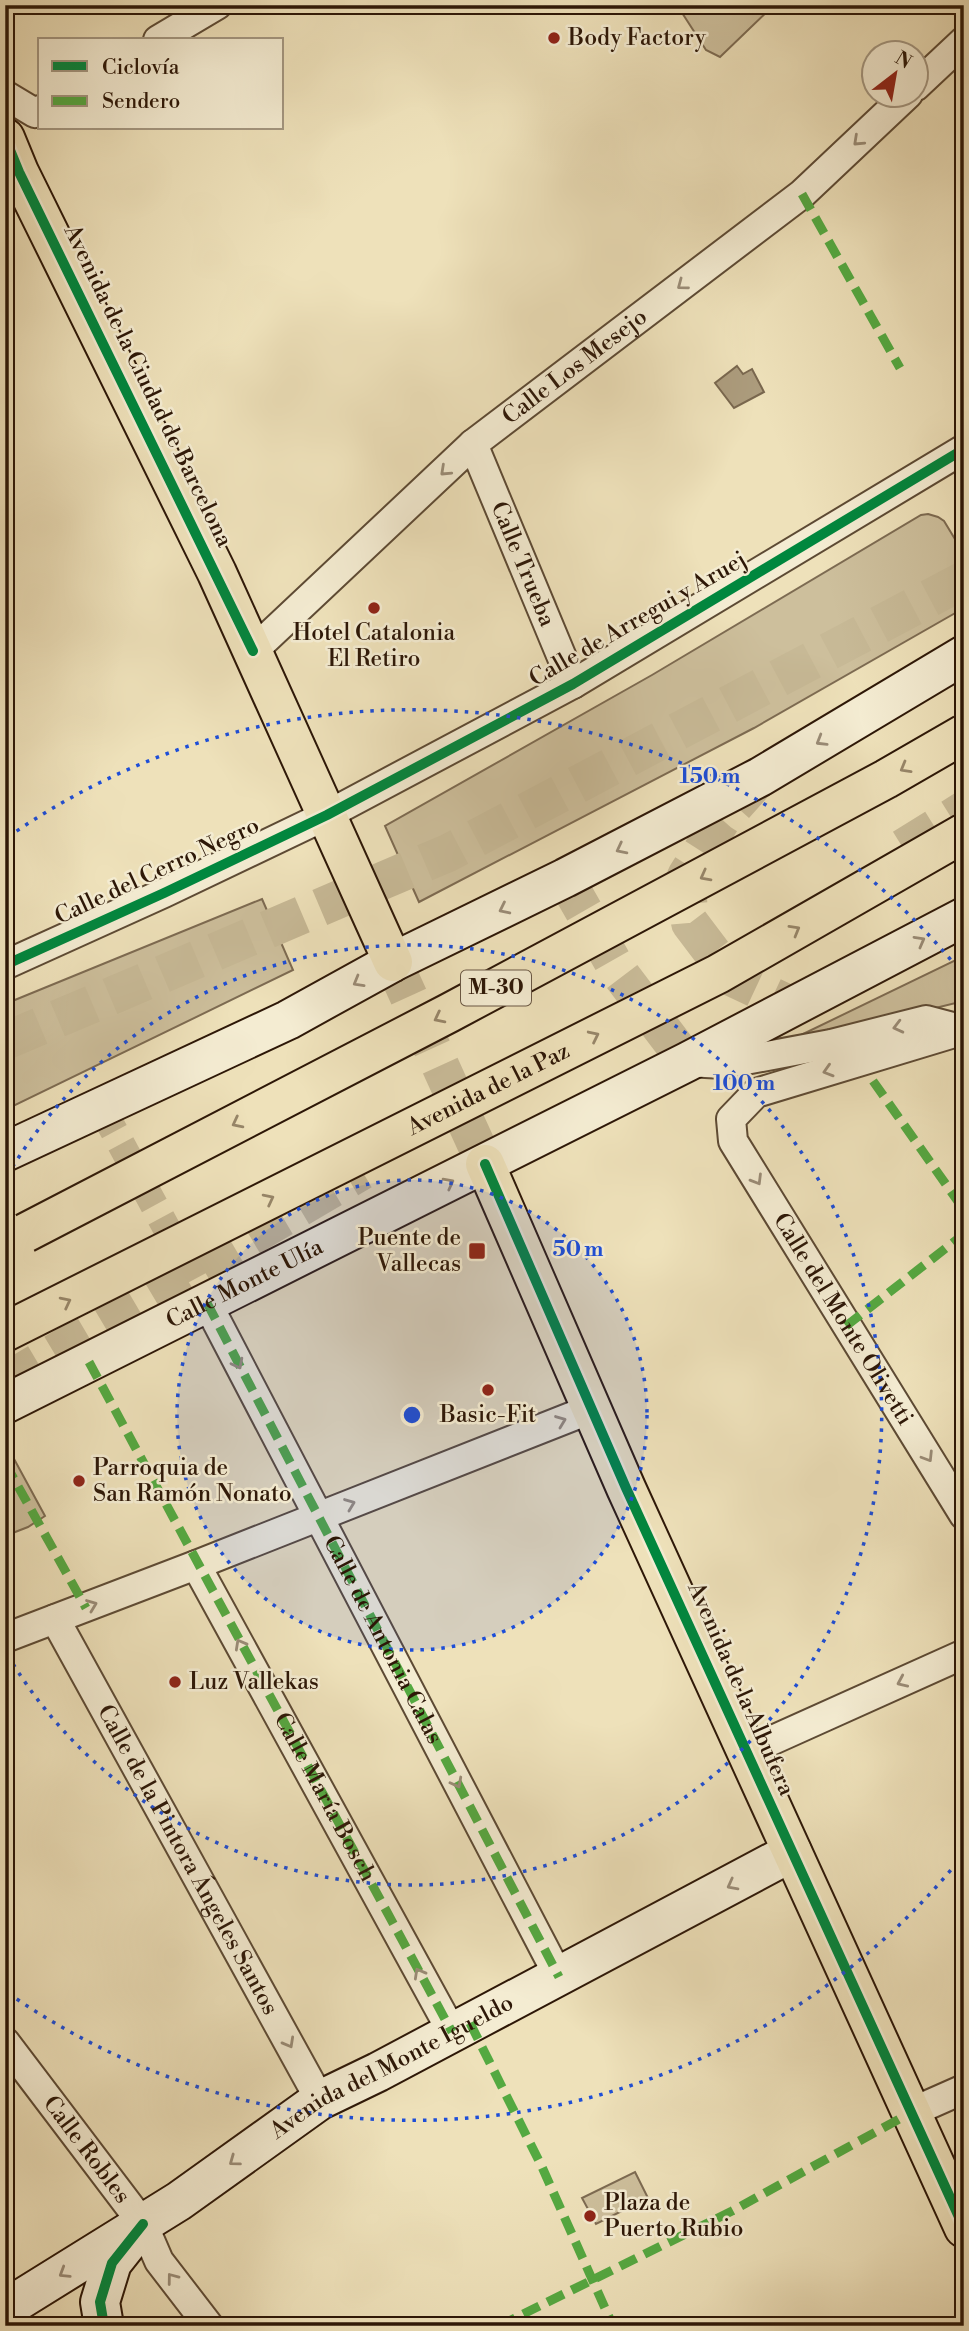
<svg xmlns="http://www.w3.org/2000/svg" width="969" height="2331" viewBox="0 0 969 2331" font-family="'Libre Bodoni',serif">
  <rect width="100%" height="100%" fill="#eee1ba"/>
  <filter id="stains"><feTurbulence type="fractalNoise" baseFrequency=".00286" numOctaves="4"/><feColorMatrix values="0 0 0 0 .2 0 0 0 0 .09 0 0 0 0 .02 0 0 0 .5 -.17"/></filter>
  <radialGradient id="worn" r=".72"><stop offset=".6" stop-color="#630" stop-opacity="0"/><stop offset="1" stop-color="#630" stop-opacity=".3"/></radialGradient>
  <!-- green -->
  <g fill="#cdbf9c" stroke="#7d6b52" stroke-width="2">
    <polygon points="677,5 774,5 720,57 706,50"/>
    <polygon points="928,514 938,517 944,521 964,554 964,608 754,728 419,902 385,826 652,675 921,515"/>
    <polygon points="262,899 293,970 5,1110 5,1004"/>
    <polygon points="964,956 964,1001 735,1057 735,1054 801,1035"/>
    <polygon points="7,1446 45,1516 28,1527 5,1536"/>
    <polygon points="635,2172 648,2198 596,2224 582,2198"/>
  </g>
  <!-- water -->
  <polygon fill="#ac9c7d" stroke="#79674e" stroke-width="2" points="737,366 743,374 752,369 764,392 734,408 715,383"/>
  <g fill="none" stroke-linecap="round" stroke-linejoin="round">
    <!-- street-tunnel -->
    <polyline stroke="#c7b996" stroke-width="28" stroke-dasharray="28 14" stroke-linecap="butt" points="101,1107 207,1303"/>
    <!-- secondary-tunnel -->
    <g stroke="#c7b996" stroke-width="38" stroke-dasharray="38 19" stroke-linecap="butt">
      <polyline points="760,777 721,821 686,876 690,923 731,977 795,1007"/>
      <polyline points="565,878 618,971 687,1062"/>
    </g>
    <!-- primary-tunnel -->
    <polyline stroke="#c7b996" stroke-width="38" stroke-dasharray="38 19" stroke-linecap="butt" points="393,962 485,1164"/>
    <!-- highway-tunnel -->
    <g stroke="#c7b996" stroke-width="38" stroke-dasharray="38 19" stroke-linecap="butt">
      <polyline points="903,848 964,810"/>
      <polyline points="5,1041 448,853 964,580"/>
      <polyline points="5,1382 362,1171"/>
    </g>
    <!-- street casing -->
    <g stroke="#5d4a34" stroke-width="32">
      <g id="street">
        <polyline points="158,40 217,5"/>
        <polyline points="916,86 964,41"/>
        <polyline points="5,95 35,113 40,110"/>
        <path id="s1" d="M473 444 573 684"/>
        <path id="s2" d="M253 651 473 444 802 194 908 94"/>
        <polyline points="5,965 164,893 327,815 573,684 964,449"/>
        <path id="s3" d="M964 1030 756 1093 731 1119 733 1141 964 1515"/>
        <polyline points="687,1062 724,1064 831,1044 926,1020 964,1030"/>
        <path id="s4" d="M207 1303 559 1977"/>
        <polyline points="196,1565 452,2032"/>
        <path id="s5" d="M55 1619 320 2100"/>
        <polyline points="5,1638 196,1565 591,1409"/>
        <polyline points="746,1752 964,1654"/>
        <path id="s6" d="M5 2042 143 2224 159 2261 209 2326"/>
        <polyline points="912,2112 964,2089"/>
      </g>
    </g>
    <!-- secondary casing -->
    <g stroke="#2d1707" stroke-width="42">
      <g id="secondary">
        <polyline points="5,1152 288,1020 393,962 565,878 760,777 964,655"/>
        <path id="s7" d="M5 1404 687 1062 964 917"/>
        <path id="s8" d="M5 2309 179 2201 320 2100 378 2072 792 1852"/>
        <polyline points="104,2326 100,2302 112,2263 135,2234"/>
      </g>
    </g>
    <!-- primary casing -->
    <g stroke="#2d1707" stroke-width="42">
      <g id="primary">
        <polyline points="5,138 19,172 217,573 393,962"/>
        <polyline points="485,1164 626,1488 964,2228"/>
      </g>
    </g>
    <!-- street -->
    <use href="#street" stroke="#f4ecd2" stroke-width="28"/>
    <!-- secondary -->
    <use href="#secondary" stroke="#f4ecd2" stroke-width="38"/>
    <!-- primary -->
    <use href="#primary" stroke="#eee1ba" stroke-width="38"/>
    <!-- highway-bridge casing -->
    <g stroke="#2d1707" stroke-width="42" stroke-linecap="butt">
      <g id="highway-bridge">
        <polyline points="25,1233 449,1013 886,779 964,734"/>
        <path id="s9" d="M5 1332 718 974 964 833"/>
      </g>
    </g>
    <!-- highway-bridge -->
    <use href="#highway-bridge" stroke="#eee1ba" stroke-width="38"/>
    <!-- quiet -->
    <g stroke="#54a941" stroke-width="9" stroke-dasharray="18 9" stroke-linecap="butt">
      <polyline points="802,194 900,368"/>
      <polyline points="873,1081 964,1210"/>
      <polyline points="207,1303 559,1977"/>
      <polyline points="846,1326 964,1234"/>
      <path id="s10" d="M89 1362 452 2032"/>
      <polyline points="5,1463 86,1608"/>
      <polyline points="470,2023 542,2167 613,2326"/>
      <polyline points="499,2326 732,2211 912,2112"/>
    </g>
    <!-- cycleway casing -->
    <g stroke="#f4ecd2" stroke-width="15">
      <g id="cycleway">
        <polyline points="5,138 19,172 253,651"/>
        <polyline points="5,965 164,893 327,815 573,684 964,449"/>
        <polyline points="485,1164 626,1488 964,2228"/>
        <polyline points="104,2326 100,2302 112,2263 143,2224"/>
      </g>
    </g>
    <!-- cycleway -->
    <use href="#cycleway" stroke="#00873e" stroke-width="10"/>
  </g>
  <!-- one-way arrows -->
  <defs><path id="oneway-chevron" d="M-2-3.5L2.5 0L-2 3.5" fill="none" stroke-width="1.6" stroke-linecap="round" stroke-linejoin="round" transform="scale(1.75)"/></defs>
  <g stroke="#9a8c77">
    <use href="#oneway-chevron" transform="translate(858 141) rotate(137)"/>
    <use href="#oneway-chevron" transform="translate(682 285) rotate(143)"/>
    <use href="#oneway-chevron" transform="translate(445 471) rotate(137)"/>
    <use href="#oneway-chevron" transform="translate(821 741) rotate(149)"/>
    <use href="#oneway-chevron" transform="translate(621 849) rotate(153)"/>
    <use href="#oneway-chevron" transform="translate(504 909) rotate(154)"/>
    <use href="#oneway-chevron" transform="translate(920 941) rotate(-29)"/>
    <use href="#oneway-chevron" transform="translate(358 982) rotate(150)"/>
    <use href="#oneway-chevron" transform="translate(898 1027) rotate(166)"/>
    <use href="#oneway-chevron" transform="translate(828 1071) rotate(163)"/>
    <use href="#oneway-chevron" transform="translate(757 1180) rotate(59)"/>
    <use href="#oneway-chevron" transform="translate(449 1183) rotate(-28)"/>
    <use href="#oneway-chevron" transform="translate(238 1364) rotate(63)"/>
    <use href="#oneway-chevron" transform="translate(561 1421) rotate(-21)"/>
    <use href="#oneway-chevron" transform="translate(928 1457) rotate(58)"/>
    <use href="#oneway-chevron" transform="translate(350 1504) rotate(-21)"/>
    <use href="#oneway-chevron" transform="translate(92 1605) rotate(-21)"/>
    <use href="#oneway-chevron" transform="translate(240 1644) rotate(-119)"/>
    <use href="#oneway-chevron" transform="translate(902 1682) rotate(156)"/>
    <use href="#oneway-chevron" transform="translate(457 1783) rotate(62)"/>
    <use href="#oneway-chevron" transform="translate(732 1885) rotate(152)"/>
    <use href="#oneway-chevron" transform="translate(419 1973) rotate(-119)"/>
    <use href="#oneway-chevron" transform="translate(289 2043) rotate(61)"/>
    <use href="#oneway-chevron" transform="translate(234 2161) rotate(144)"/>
    <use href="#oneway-chevron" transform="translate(64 2273) rotate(148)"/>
    <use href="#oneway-chevron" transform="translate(172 2278) rotate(-127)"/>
  </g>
  <g stroke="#978669">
    <use href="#oneway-chevron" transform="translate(905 768) rotate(150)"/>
    <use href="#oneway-chevron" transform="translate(705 876) rotate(152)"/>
    <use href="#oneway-chevron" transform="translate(795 930) rotate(-30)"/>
    <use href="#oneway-chevron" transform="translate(439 1018) rotate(153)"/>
    <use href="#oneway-chevron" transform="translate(594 1036) rotate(-26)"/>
    <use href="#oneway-chevron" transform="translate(237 1123) rotate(153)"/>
    <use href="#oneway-chevron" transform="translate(269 1199) rotate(-27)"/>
    <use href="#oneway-chevron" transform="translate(66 1302) rotate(-27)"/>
  </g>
  <!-- distance rings -->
  <circle cx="412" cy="1415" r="235" fill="#1d4ed8" fill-opacity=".12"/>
  <g fill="none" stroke="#1d4ed8" stroke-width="3.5" stroke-dasharray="3.5 7">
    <circle cx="412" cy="1415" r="235"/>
    <path d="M7 1176A470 470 0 1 1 7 1654"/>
    <path d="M964 1854A705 705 0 0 1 8 1993M8 837A705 705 0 0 1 964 976"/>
  </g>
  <!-- markers -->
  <g fill="#8f2418" stroke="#f4ecd2" stroke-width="2.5">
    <circle cx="554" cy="38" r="7"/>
    <circle cx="374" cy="608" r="7"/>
    <rect x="468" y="1242" width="18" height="18" rx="3.5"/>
    <circle cx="488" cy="1390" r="7"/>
    <circle cx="79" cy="1481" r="7"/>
    <circle cx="175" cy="1682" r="7"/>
    <circle cx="590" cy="2216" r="7"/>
  </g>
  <g text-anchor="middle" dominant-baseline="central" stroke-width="5" stroke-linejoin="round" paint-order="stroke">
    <!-- shield labels -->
    <rect fill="#f4ecd2" stroke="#695744" stroke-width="2" x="461" y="970.5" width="70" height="35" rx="5"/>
    <g font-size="21" font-weight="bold" fill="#2d1707">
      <text x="496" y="988">M-30</text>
    </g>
    <!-- poi labels -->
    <g font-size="23" fill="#2d1707" stroke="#f4ecd2" text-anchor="start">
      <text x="568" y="38">Body Factory</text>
      <text x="374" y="633" text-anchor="middle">Hotel Catalonia<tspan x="374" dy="26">El Retiro</tspan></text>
      <text x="461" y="1238" text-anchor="end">Puente de<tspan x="461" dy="26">Vallecas</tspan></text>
      <text x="488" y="1415" text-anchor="middle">Basic-Fit</text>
      <text x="93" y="1468">Parroquia de<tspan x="93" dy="26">San Ramón Nonato</tspan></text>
      <text x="189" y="1682">Luz Vallekas</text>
      <text x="604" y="2203">Plaza de<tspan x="604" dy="26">Puerto Rubio</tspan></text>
    </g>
    <!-- street labels -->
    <g font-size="23" fill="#2d1707" stroke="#f4ecd2">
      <text stroke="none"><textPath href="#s2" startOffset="430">Calle Los Mesejo</textPath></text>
      <text transform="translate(148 386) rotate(64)">Avenida de la Ciudad de Barcelona</text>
      <text stroke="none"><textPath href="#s1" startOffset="130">Calle Trueba</textPath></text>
      <text transform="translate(638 619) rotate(-30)">Calle de Arregui y Aruej</text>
      <text transform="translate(157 871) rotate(-25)">Calle del Cerro Negro</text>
      <text stroke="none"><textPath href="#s9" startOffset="541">Avenida de la Paz</textPath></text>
      <text stroke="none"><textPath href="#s7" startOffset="268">Calle Monte Ulía</textPath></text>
      <text stroke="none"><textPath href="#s3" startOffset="485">Calle del Monte Olivetti</textPath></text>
      <text stroke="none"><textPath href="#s4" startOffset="380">Calle de Antonia Calas</textPath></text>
      <text transform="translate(741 1689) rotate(66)">Avenida de la Albufera</text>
      <text stroke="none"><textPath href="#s10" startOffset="495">Calle María Bosch</textPath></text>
      <text stroke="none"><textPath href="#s5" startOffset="275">Calle de la Pintora Ángeles Santos</textPath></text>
      <text stroke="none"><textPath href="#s8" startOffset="457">Avenida del Monte Igueldo</textPath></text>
      <text stroke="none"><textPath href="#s6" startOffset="135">Calle Robles</textPath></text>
    </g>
  </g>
  <circle cx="412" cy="1415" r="10" fill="#1d4ed8" stroke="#f4ecd2" stroke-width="3.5"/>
  <g font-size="21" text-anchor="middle" font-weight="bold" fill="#1d4ed8" stroke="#f4ecd2" stroke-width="5" stroke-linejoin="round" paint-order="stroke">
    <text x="710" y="783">150 m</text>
    <text x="744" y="1090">100 m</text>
    <text x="578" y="1256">50 m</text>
  </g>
  <!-- margin -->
  <rect width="969" height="2331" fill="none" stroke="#eee1ba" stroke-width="28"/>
  <rect x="7" y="7" width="955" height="2317" fill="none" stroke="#2d1707" stroke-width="3.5"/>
  <rect x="14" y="14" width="941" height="2303" fill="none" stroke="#2d1707" stroke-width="2"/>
  <!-- legend -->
  <rect x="38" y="38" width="245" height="91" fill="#f4ecd2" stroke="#a49781" stroke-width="2"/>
  <rect x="52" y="61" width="35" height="10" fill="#00873e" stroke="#a49781" stroke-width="2"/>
  <text x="102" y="74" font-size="21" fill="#2d1707">Ciclovía</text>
  <rect x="52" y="96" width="35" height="10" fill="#54a941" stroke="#a49781" stroke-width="2"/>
  <text x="102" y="108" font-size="21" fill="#2d1707">Sendero</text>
  <!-- north arrow -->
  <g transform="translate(895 74) rotate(31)"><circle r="33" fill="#f4ecd2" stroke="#a49781" stroke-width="2"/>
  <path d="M0-5L12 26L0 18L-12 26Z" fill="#8f2418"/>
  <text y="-10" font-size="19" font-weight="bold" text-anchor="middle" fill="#2d1707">N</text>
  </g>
  <rect width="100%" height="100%" filter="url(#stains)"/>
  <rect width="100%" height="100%" fill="url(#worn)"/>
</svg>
